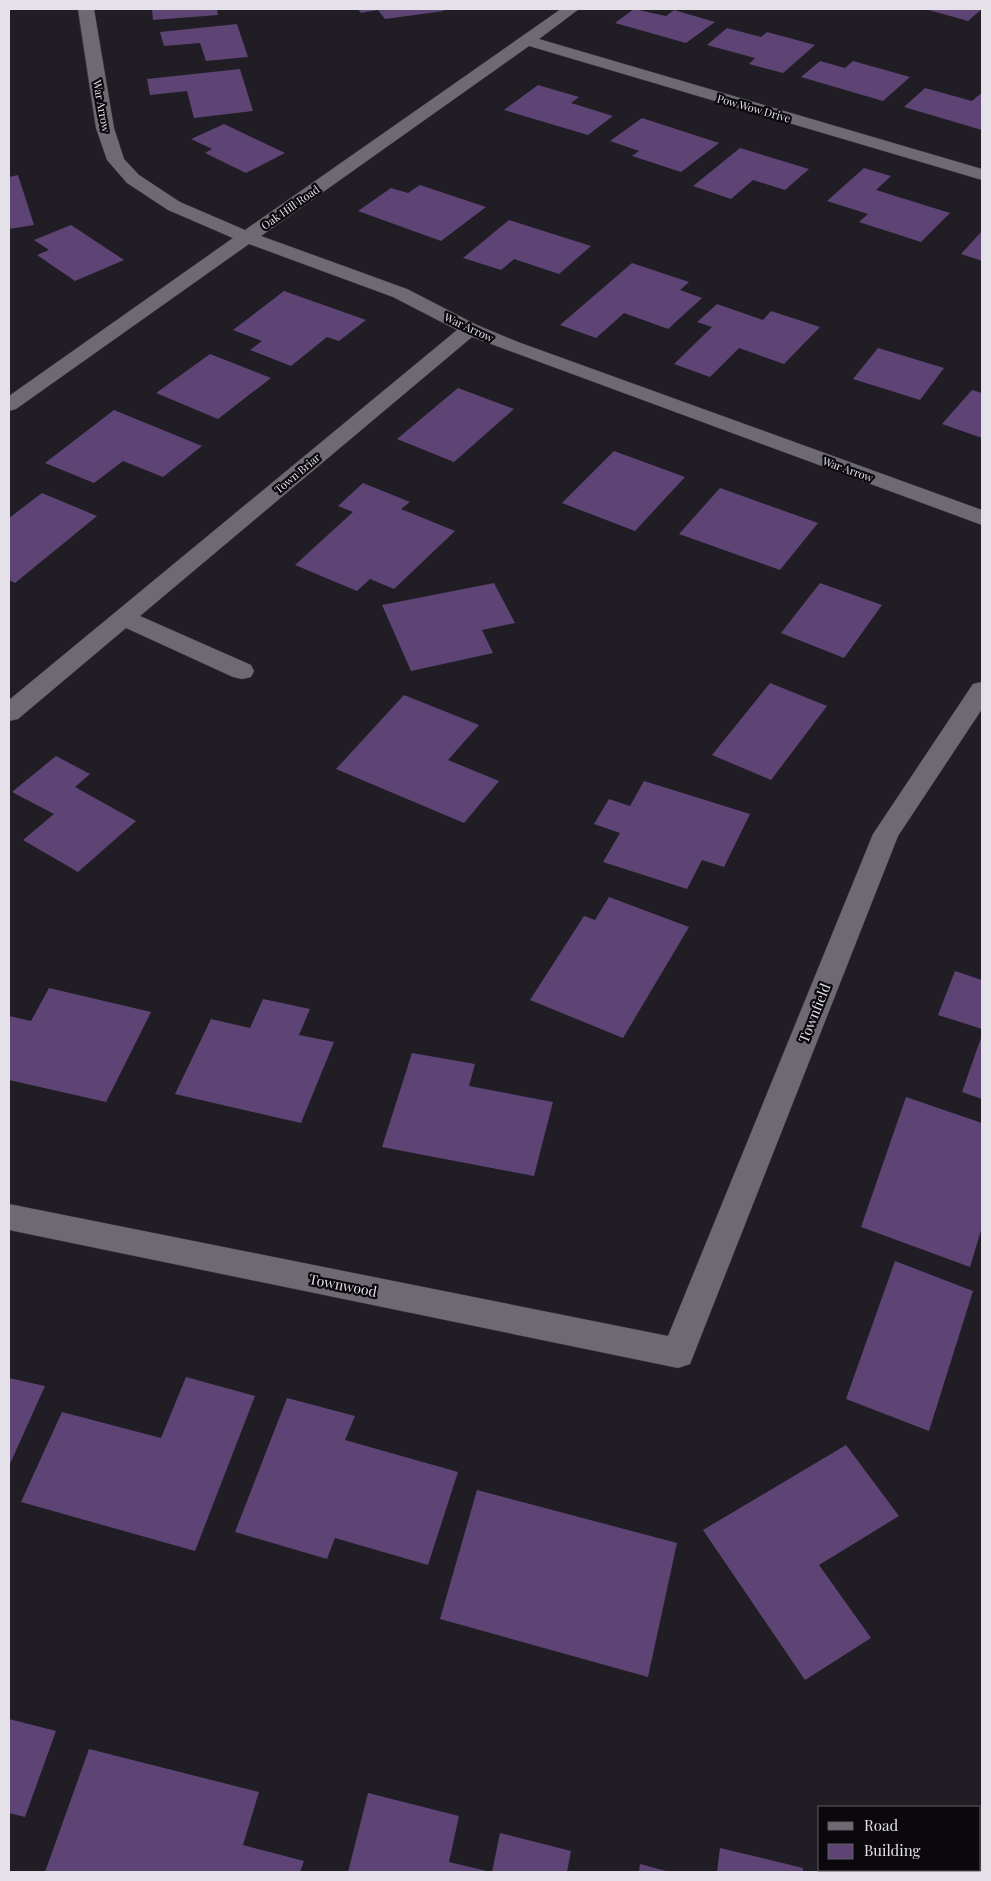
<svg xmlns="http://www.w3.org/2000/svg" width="991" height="1881" viewBox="0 0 991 1881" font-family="'Playfair Display',serif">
  <rect width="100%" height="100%" fill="#211d25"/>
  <!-- building -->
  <g fill="#5d4475">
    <polygon points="152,9 217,9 218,15 153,20"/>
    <polygon points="358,9 442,9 444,11 385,19 378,10 361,13"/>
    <polygon points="634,9 666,16 674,10 715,22 686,43 615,23"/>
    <polygon points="925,9 982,9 968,21"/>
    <polygon points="237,24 248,57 206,61 200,43 164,46 160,32"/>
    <polygon points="727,28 761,37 767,32 815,45 783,73 749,64 755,58 707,45"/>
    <polygon points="820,61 845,68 853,61 910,77 883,101 801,77"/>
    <polygon points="240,69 253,111 194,118 187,91 150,95 147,79"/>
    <polygon points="538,85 579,97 571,103 613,116 588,135 504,110"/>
    <polygon points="925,88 972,101 980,94 982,94 982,130 904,107"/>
    <polygon points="642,118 719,143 681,172 632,156 639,151 610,141"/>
    <polygon points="224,124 285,153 246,173 205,153 212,149 191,139"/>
    <polygon points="740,148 809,169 785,190 753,180 731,199 693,186"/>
    <polygon points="864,168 891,176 876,190 950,213 921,242 859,222 868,214 827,201"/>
    <polygon points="18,175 34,225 9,229 9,177"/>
    <polygon points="420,185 486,207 441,241 358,211 391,188 408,193"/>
    <polygon points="509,220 591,246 559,274 514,259 501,270 463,258"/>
    <polygon points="71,225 124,260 75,281 37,255 49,250 34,240"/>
    <polygon points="982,231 982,261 961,254"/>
    <polygon points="632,263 689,282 680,290 702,298 668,329 624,313 596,338 560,325"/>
    <polygon points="284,291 366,320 339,341 327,337 291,366 250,350 262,341 233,330"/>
    <polygon points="717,304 763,320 771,311 820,327 784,364 739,348 710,377 674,364 712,327 697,322"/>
    <polygon points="878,348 944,368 920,400 853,379"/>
    <polygon points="210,354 271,378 218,419 156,393"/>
    <polygon points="458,388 514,409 454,462 397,439"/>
    <polygon points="972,390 982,393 982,438 942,424"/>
    <polygon points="114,410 202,446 163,477 123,461 94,483 45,463"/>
    <polygon points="614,451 685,477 635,531 562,503"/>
    <polygon points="363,483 410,502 401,509 455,531 394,589 370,579 357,591 295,565 353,512 338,506"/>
    <polygon points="720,488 818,523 780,570 679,534"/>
    <polygon points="42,493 97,516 15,583 9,580 9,518"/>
    <polygon points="494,583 515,623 482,630 493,653 411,671 382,605"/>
    <polygon points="820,583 882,605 844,658 781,633"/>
    <polygon points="770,683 827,706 771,780 712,755"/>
    <polygon points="404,695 479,725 448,760 499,781 464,823 336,769"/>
    <polygon points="56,756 90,774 75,787 136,821 78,872 23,840 54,814 12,792"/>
    <polygon points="644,781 750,814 724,867 702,860 687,889 603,862 620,833 594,824 609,799 630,806"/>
    <polygon points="609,897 689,927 623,1038 530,1000 584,916 595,920"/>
    <polygon points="955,971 982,980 982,1029 938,1015"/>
    <polygon points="49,988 151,1012 106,1102 9,1080 9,1016 31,1021"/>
    <polygon points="263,999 310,1009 299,1035 334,1042 301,1123 175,1094 211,1019 250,1028"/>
    <polygon points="982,1035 982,1099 962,1092"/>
    <polygon points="412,1053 475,1064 469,1086 553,1102 534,1176 382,1147"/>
    <polygon points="906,1097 982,1123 982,1227 970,1267 861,1227"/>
    <polygon points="895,1261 973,1291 929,1431 846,1399"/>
    <polygon points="186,1377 255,1396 195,1551 21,1502 62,1412 161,1438"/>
    <polygon points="9,1378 45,1386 9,1466"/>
    <polygon points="287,1398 355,1416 345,1440 458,1472 428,1565 335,1538 327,1559 235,1532"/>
    <polygon points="846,1445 899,1516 819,1565 871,1638 805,1680 703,1530"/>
    <polygon points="477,1490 677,1543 648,1677 440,1619"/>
    <polygon points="9,1719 56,1731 25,1817 9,1813"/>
    <polygon points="89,1749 259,1792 243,1845 304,1861 300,1872 45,1872"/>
    <polygon points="368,1793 459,1816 449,1862 491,1872 348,1872"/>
    <polygon points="500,1833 571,1851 567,1872 492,1872"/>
    <polygon points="720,1848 803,1868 803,1872 717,1872"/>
    <polygon points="640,1864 670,1872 639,1872"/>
  </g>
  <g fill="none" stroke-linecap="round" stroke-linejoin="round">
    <!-- minor casing -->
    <g stroke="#3b373e" stroke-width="1">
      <g id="minor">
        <polygon points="78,9 94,9 114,128 124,159 139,175 180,202 245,230 561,9 579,9 539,39 982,169 982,180 529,46 261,236 407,289 477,325 518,342 982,510 982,525 472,337 140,616 251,665 254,671 251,677 242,679 233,677 126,628 18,719 9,721 9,700 457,330 393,297 249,244 16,409 9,411 9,396 233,238 168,210 127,183 107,160 96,128"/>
        <polygon points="982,682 982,709 898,836 690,1364 678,1368 9,1230 9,1204 668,1336 873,834 973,684"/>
      </g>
    </g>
    <!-- minor -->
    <use href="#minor" fill="#6e6a74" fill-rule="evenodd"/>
  </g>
  <g text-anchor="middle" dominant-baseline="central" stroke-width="4.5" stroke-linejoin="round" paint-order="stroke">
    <!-- far-street labels -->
    <g font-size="11" fill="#e4e2e8" stroke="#0a080c">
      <text transform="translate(102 106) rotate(80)">War Arrow</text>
      <text transform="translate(754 108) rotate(16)">Pow Wow Drive</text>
      <text transform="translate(290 207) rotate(-35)">Oak Hill Road</text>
      <text transform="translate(469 327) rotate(25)">War Arrow</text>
      <text transform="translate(848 469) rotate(20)">War Arrow</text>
      <text transform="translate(297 473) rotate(-40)">Town Briar</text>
    </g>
    <!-- street labels -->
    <g font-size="14" fill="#e4e2e8" stroke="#0a080c">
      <text transform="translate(814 1013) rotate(-68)">Townfield</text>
      <text transform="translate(343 1285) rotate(11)">Townwood</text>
    </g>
  </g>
  <!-- border -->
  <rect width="991" height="1881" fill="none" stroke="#e4e2e8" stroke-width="20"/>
  <!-- legend -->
  <rect x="818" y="1806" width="162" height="65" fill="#0a080c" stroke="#615f64"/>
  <rect x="828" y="1822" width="25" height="8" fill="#6e6a74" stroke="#615f64"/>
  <text x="864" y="1831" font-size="15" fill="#e4e2e8">Road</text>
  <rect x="828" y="1844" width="25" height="15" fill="#5d4475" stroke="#615f64"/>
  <text x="864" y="1856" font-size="15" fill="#e4e2e8">Building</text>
</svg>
